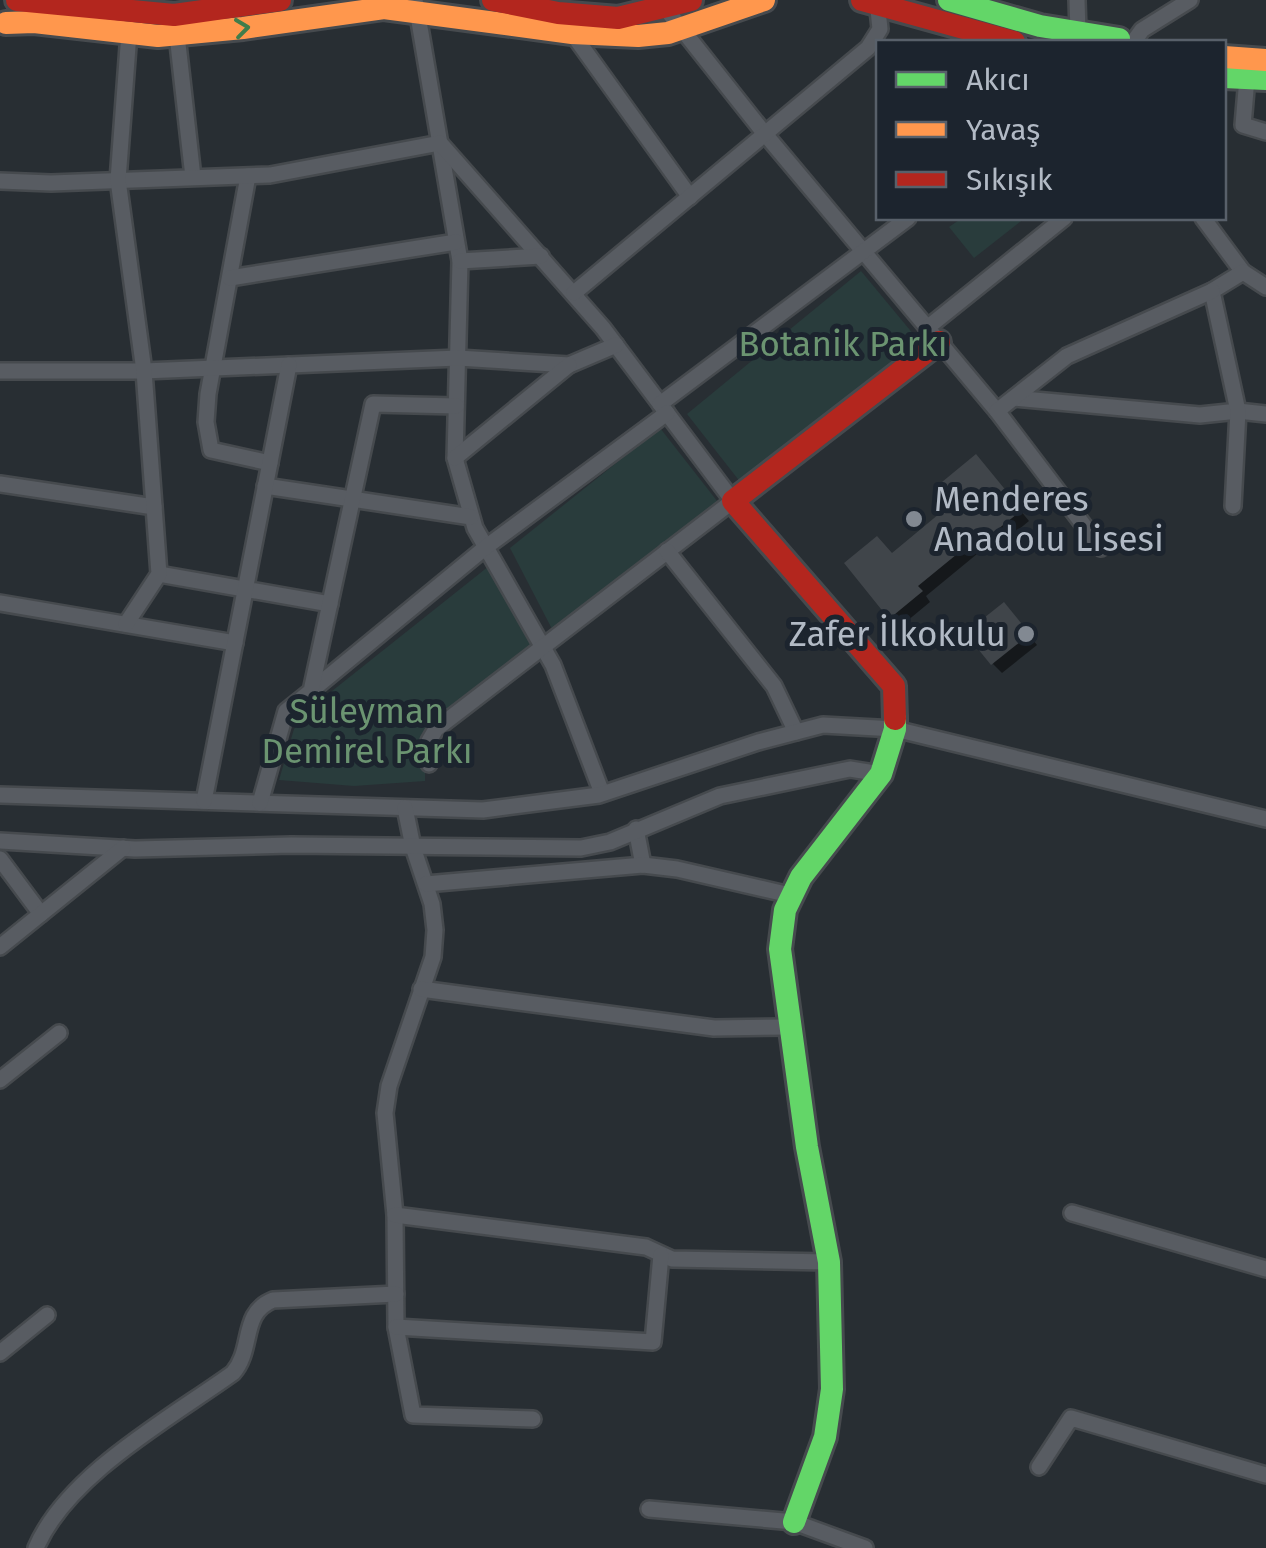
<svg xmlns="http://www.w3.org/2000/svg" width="1266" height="1548" viewBox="0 0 1266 1548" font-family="'Fira Sans',sans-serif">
  <rect width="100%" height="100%" fill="#282e33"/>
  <!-- green -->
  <g fill="#293c3c">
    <polygon points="962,218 1025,218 974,258 949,227"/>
    <polygon points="861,271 919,341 741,483 687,414"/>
    <polygon points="660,428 721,506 552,629 510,548"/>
    <polygon points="489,566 533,647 425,729 425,781 354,786 279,780 294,729 322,699"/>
  </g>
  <!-- shadow -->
  <g fill="#0007">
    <polygon points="985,467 1029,521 1000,545 994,540 926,596 930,602 901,626 891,617 960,500"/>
    <polygon points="1013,615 1037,645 1002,673 993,664"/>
  </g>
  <!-- building -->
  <g fill="#40454a">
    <polygon points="976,454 1022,510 988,537 984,532 918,586 923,591 889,619 844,563 877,536 892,553 957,499 942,482"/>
    <polygon points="1004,602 1030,634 991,665 965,633"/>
  </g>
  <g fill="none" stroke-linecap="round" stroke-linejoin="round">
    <!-- street casing -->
    <g stroke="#464a4e" stroke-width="20">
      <g id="street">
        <polyline points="1077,0 1078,32"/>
        <polyline points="416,4 460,261 455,458 475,528 553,665 602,793"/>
        <polyline points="666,9 765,134 997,411"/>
        <polyline points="572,33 690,197"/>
        <polyline points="177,35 193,177"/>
        <polyline points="1134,41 1142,30 1190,0"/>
        <polyline points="1247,78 1243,125 1266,132"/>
        <polyline points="248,176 208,394 206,422 211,450 270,463"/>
        <polyline points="0,181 51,183 270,175 440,143 603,328 733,501 436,729 429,741 429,764"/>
        <polyline points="1203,218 1243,272"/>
        <polyline points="460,261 541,256"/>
        <polyline points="230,278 456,242"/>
        <polyline points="574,293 868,48 880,29 877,0"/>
        <polyline points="927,328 1064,218"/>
        <polyline points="0,371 144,371 458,358 569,365 616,345"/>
        <polyline points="1014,398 1200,415 1238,411 1266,414"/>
        <polyline points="660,404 908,218"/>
        <polyline points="455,458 569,365"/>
        <polyline points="0,484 154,507"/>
        <polyline points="265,486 471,517"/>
        <polyline points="1233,506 1238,411 1212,291 1243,272 1266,287"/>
        <polyline points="1101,548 997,411 1067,356 1212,291"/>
        <polyline points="667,551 774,686 796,732"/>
        <polyline points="159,574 330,604"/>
        <polyline points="0,603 235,643"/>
        <polyline points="126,624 159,574 144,371 118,180 129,33"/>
        <polyline points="311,691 486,547 667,413"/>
        <polyline points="0,795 483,810 599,795 758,742 823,725 895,729 1266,819"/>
        <polyline points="204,801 289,365"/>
        <polyline points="260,803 286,711 311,691 373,404 456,406"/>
        <polyline points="405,808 413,847 432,904 435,930 433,957 389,1086 385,1113 395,1215 396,1327 413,1415 533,1419"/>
        <polyline points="636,829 643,865"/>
        <polyline points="0,841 135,849 291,845 581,848 610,842 720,796 850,769 881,774"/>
        <polyline points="0,859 41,914"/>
        <polyline points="426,884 643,865 677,869 790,895"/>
        <polyline points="0,947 123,848"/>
        <polyline points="421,989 714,1028 790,1027"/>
        <polyline points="0,1080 59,1033"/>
        <polyline points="1072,1213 1266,1269"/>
        <polyline points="395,1215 646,1247 672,1259 829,1262"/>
        <polyline points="396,1327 653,1342 661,1255"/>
        <polyline points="0,1353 47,1315"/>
        <polyline points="1039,1467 1071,1418 1266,1475"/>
        <polyline points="649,1509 794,1522 865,1548"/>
        <path d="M36 1548C67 1475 169 1419 233 1373 254 1349 240 1313 273 1300L396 1294"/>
      </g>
    </g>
    <!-- fast casing -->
    <g stroke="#464a4e" stroke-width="28">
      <g id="fast">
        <polyline points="949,0 1040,26 1119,39"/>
        <polyline points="1224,77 1266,79"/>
        <polyline points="794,1522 825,1437 832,1389 829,1262 807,1147 780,949 785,910 801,877 881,774 895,729 895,719"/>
      </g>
    </g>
    <!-- slow casing -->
    <g stroke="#464a4e" stroke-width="28">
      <g id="slow">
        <polyline points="6,23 34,22 158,36 243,28 384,8 572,33 638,36 668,33 764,0"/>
        <polyline points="1224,57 1266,60"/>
      </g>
    </g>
    <!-- jam casing -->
    <g stroke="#464a4e" stroke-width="28">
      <g id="jam">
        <polyline points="17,0 174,15 280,0"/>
        <polyline points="493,0 558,13 618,18 691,0"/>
        <polyline points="862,0 1014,42"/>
        <polyline points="895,719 894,686 733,501 939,342"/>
      </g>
    </g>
    <!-- street -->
    <use href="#street" stroke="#585c62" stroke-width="15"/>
    <!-- fast -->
    <use href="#fast" stroke="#63d668" stroke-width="22"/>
    <!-- slow -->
    <use href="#slow" stroke="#ff974d" stroke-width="22"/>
    <!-- jam -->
    <use href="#jam" stroke="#b3261e" stroke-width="22"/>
  </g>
  <!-- one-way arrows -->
  <defs><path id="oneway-chevron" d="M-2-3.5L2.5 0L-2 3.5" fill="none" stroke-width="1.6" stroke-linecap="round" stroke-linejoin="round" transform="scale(2.5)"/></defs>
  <use stroke="#407d4b" href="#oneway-chevron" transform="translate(242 28) rotate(-7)"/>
  <!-- markers -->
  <g fill="#828992" stroke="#1c242e" stroke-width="4">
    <circle cx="914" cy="519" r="10"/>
    <circle cx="1026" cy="634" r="10"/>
  </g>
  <g text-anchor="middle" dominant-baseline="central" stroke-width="10" stroke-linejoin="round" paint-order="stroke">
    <!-- park labels -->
    <g font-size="35" fill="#6b9471" stroke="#1c242e">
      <text x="843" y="344">Botanik Parkı</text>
      <text x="367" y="711">Süleyman<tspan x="367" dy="40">Demirel Parkı</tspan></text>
    </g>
    <!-- poi labels -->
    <g font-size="35" fill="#b2bac5" stroke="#1c242e" text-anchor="start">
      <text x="934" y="499">Menderes<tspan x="934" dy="40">Anadolu Lisesi</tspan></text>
      <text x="1006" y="634" text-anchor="end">Zafer İlkokulu</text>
    </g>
  </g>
  <!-- legend -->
  <rect x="876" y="40" width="350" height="180" fill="#1c242e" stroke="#58606a" stroke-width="2.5"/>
  <rect x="896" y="72" width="50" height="15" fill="#63d668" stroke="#58606a" stroke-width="2.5"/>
  <text x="966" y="90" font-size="30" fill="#b2bac5">Akıcı</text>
  <rect x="896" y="122" width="50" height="15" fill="#ff974d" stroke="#58606a" stroke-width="2.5"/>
  <text x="966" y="140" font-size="30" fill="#b2bac5">Yavaş</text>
  <rect x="896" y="172" width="50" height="15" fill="#b3261e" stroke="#58606a" stroke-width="2.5"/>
  <text x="966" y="190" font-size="30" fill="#b2bac5">Sıkışık</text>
</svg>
